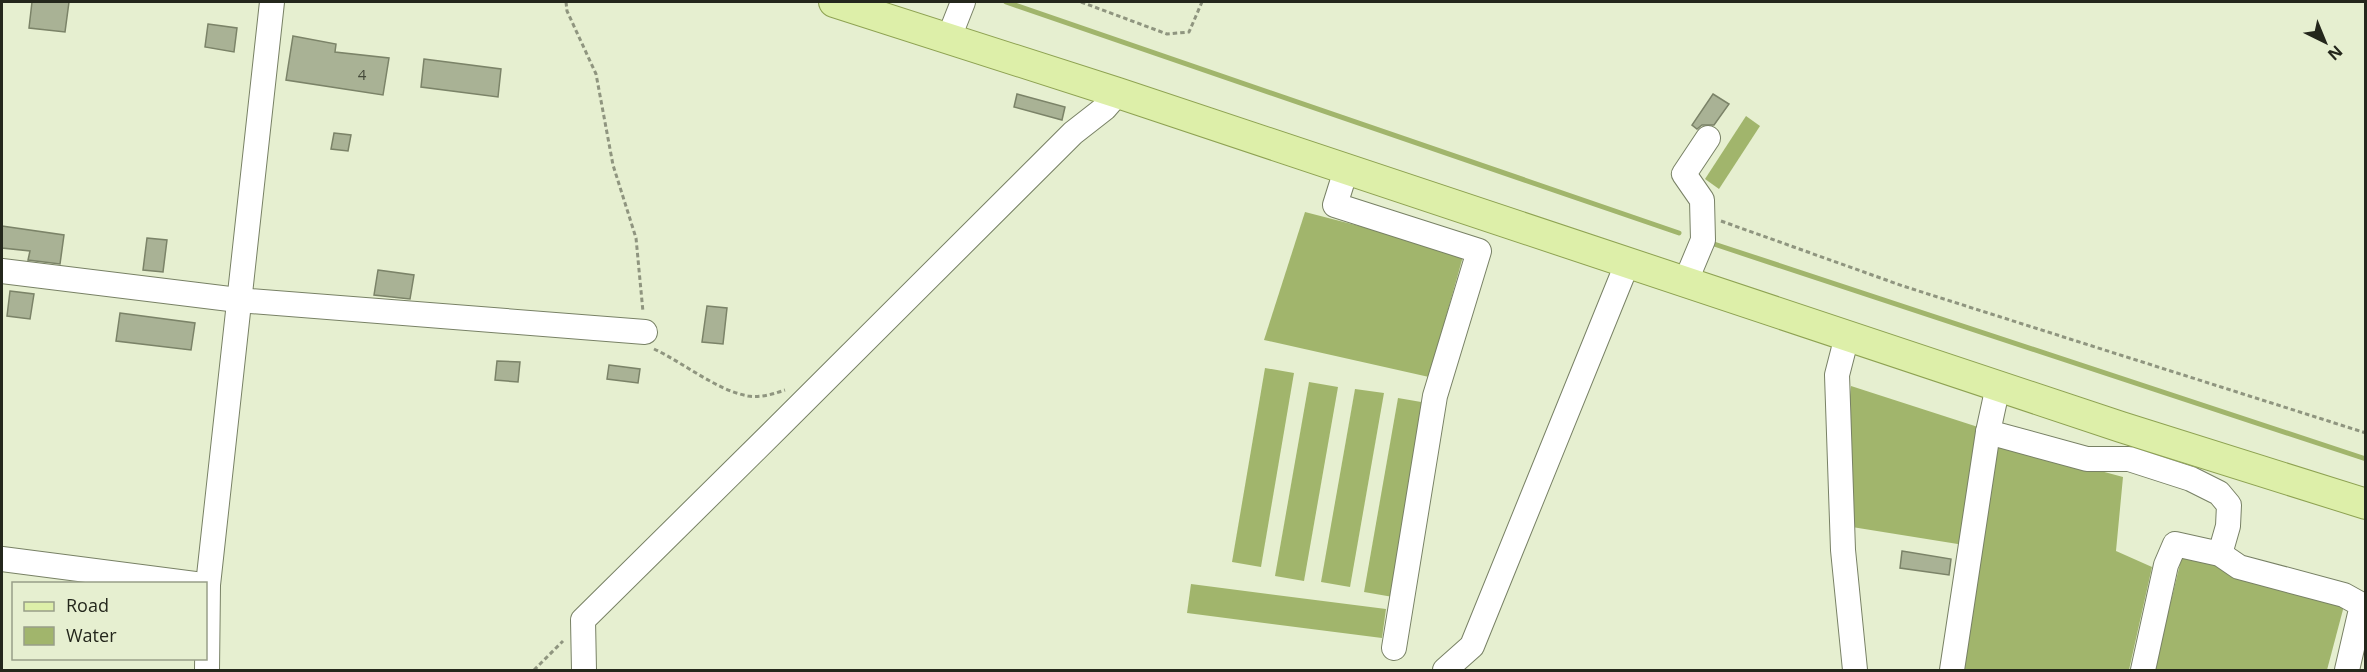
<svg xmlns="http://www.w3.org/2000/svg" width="2367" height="672" viewBox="0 0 2367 672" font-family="'Open Sans',sans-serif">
  <rect width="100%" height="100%" fill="#e6efd0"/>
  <!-- water -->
  <g fill="#a1b56c">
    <polygon points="1746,116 1760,126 1719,189 1705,179"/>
    <polygon points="1305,212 1464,253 1429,377 1264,340"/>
    <polygon points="1265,368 1294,373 1261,567 1232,562"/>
    <polygon points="1309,382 1338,387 1304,581 1275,576"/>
    <polygon points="1851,386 1978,427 1964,545 1852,527 1847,426"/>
    <polygon points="1355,389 1384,393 1350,587 1321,582"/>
    <polygon points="1398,398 1427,403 1393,597 1364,592"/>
    <polygon points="1993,442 2123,477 2116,551 2152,567 2129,670 1959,670"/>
    <polygon points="2182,556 2345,602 2327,670 2154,670"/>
    <polygon points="1191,584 1386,609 1382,638 1187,613"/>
  </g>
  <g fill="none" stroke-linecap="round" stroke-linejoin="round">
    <!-- stream -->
    <g stroke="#a1b56c" stroke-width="5">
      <polyline points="1006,2 1679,233"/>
      <polyline points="1711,243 2366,459"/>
    </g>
  </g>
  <!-- building -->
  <g fill="#a9b295" stroke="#7b8368" stroke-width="1.5">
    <polygon points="32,2 69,2 65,32 29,28"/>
    <polygon points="208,24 237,28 234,52 205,47"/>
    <polygon points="293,36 336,44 335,52 389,58 383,95 286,80"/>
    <polygon points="424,59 501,69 498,97 421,87"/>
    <polygon points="1017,94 1065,107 1062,120 1014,107"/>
    <polygon points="1713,94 1729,104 1714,125 1702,125 1697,129 1692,125"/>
    <polygon points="334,133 351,135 348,151 331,149"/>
    <polygon points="2,226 64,235 60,264 28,260 30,251 2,248"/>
    <polygon points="147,238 167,240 163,272 143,270"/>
    <polygon points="378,270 414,275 410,299 374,295"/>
    <polygon points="10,291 34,294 30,319 7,316"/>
    <polygon points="707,306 727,308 723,344 702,342"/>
    <polygon points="120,313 195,323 191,350 116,341"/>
    <polygon points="497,361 520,362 518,382 495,380"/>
    <polygon points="609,365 640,369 638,383 607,379"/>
    <polygon points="1902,551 1951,559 1949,575 1900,568"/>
  </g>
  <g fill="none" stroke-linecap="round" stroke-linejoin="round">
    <!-- minor casing -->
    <g stroke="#788165" stroke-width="26">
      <g id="minor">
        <polyline points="948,40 963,2"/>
        <polyline points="1346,170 1335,205 1479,251 1435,396 1394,648"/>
        <polyline points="2,271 238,300 645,332"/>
        <polyline points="1685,283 1703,240 1702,200 1684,174 1708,138"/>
        <polyline points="1847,336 1837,375 1843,550 1855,670"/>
        <polyline points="1988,432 2087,459 2129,459 2191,479 2219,493 2229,505 2228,526 2220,554"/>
        <polyline points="2,559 195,584"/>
        <polyline points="207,670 208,585 272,2"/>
        <path d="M584 670 583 620C747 458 910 297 1073 133L1105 108 1118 93"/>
        <polyline points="1445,670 1472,646 1627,264"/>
        <polyline points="1952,670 1988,432 1998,386"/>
        <polyline points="2143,670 2166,565 2175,544 2220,554 2239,567 2344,595 2362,605 2347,670"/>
      </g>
    </g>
    <!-- major casing -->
    <g stroke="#8ea252" stroke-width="32">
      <polyline id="major" points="834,2 1118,93 2121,427 2366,504"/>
    </g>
    <!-- path -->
    <g stroke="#8f957f" stroke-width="3" stroke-dasharray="4.5 3" stroke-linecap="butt">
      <polyline points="566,2 567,11 596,74 613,165 636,238 643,312"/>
      <polyline points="1081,2 1167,34 1189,32 1202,2"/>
      <polyline points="1721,221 1903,286 2366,433"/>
      <path d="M654 349C684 363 716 390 748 396 761 398 773 394 785 390"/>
      <polyline points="534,670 563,641"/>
    </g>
    <!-- minor -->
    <use href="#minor" stroke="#fff" stroke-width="24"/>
    <!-- major -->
    <use href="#major" stroke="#ddefa9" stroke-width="30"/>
  </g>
  <g text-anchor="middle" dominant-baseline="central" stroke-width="5" stroke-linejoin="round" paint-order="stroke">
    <!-- number labels -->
    <g font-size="15" fill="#454a3a">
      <text x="362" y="74">4</text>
    </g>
  </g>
  <!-- border -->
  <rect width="2367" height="672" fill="none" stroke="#24271c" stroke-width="6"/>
  <!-- legend -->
  <rect x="12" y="582" width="195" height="78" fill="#e6efd0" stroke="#989f88" stroke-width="1.5"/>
  <rect x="24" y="602" width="30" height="9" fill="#ddefa9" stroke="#989f88" stroke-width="1.5"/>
  <text x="66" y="612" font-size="18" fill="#24271c">Road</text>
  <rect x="24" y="627" width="30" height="18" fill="#a1b56c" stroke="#989f88" stroke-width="1.5"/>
  <text x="66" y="642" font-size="18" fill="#24271c">Water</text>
  <!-- north arrow -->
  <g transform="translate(2325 42) rotate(137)" stroke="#e6efd0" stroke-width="4.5" paint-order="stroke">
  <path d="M0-4.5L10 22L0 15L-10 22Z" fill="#24271c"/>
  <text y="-9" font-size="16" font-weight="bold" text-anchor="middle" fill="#24271c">N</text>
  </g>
</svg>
